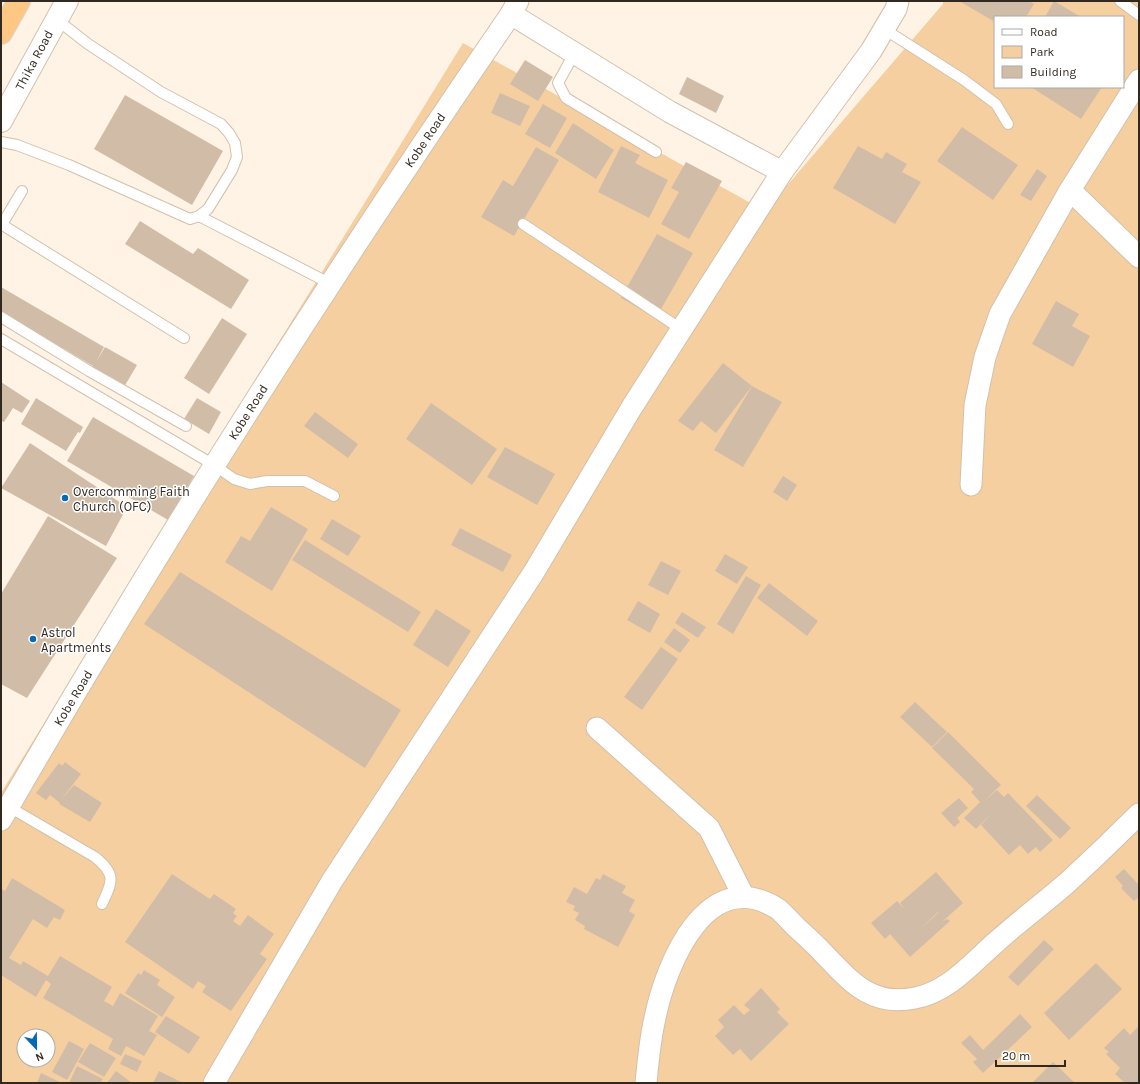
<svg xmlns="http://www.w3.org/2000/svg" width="1140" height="1084" viewBox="0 0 1140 1084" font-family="Karla,sans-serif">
  <rect width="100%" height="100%" fill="#fff3e5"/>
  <!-- green -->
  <path fill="#f6cfa1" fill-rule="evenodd" d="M943 1H1139V1083H1V793L463 43 765 211 943 4ZM995 17H1123V87H995ZM24 1036H48V1060H24Z"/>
  <!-- building -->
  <g fill="#d1bda7" fill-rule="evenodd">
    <polygon points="959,1 1029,1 1034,4 1026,17 995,17 995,22"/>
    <polygon points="1054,1 1081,17 1045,17"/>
    <polygon points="525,60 553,77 538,101 510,84"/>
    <polygon points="687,77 724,96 716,113 679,94"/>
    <polygon points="1031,87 1102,87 1081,119"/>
    <polygon points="500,93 530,106 520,126 491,113"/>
    <polygon points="125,95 223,151 192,205 94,149"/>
    <polygon points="543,104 567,118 550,148 525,134"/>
    <polygon points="573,123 614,150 596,179 555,153"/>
    <polygon points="962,127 1018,165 993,200 937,161"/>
    <polygon points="621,146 640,155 635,163 668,180 649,218 598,192"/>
    <polygon points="858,146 882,159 886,152 907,164 902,172 921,182 895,224 833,188"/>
    <polygon points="536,147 559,160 514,236 481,217 503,180 513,186"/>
    <polygon points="686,162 722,181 689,239 661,224 679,192 671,188"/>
    <polygon points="1037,169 1047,176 1031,201 1020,195"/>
    <polygon points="140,221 193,254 198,248 249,280 231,309 125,244"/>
    <polygon points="657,234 693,253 656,318 621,298"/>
    <polygon points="1,287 104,347 96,362 105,347 137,365 124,387 92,368 93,366 1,312"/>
    <polygon points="1056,301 1079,314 1072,326 1090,336 1073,367 1032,344"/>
    <polygon points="222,318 247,334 209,394 184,378"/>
    <polygon points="723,363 752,386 716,433 701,421 693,431 678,421"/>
    <polygon points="1,382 30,401 22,413 13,408 4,422 1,421"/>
    <polygon points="752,386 782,402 743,467 714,450"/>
    <polygon points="36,398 83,427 80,433 78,432 66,451 21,424"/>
    <polygon points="197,398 221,412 209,434 184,419"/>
    <polygon points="431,403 497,449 472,485 406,439"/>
    <polygon points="315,412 358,444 348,458 304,426"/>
    <polygon points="93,417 194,476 168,520 67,461"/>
    <polygon points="30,443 127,507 106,546 1,488"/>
    <polygon points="505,447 555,474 537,505 487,477"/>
    <polygon points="783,476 797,485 787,501 773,492"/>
    <polygon points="271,507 308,529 272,591 225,562 241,536 250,541"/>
    <polygon points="48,516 117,558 27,698 1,684 1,594"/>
    <polygon points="332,519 361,536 348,556 320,539"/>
    <polygon points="460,528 512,555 503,572 451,545"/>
    <polygon points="305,540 421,612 408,632 292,560"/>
    <polygon points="725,554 748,567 737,584 715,571"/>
    <polygon points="661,561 681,571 668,595 648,585"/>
    <polygon points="180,572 401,710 365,768 144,624"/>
    <polygon points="746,576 761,585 733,634 717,624"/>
    <polygon points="769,583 818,621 807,636 757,598"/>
    <polygon points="638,601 660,614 650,633 627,620"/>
    <polygon points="436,609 471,631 448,667 413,645"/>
    <polygon points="682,612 706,627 698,638 675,623"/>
    <polygon points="674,628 690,640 680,653 664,642"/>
    <polygon points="661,647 678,659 642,710 624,697"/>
    <polygon points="915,702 947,732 932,747 900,717"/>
    <polygon points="948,732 1001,785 982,803 997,790 1004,797 1008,793 1053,840 1040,852 1036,847 1028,854 1020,845 1009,855 981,825 992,813 976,829 964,818 980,802 971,792 974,789 932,748"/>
    <polygon points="65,762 81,774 61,800 74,785 102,803 90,822 59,804 60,803 50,795 46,800 36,793 59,763 62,766"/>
    <polygon points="1037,795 1071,828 1060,839 1026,806"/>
    <polygon points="959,798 968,808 957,818 960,822 954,827 941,813"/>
    <polygon points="1124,869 1139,885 1139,897 1134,901 1121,888 1123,886 1115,877"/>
    <path d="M936 872 963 903 943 921 947 919 950 921 910 957 890 934 885 939 871 923 897 901 905 910 900 903ZM939 911 937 914 940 917 937 914 921 928Z"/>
    <polygon points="172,874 210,899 214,894 236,909 233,913 237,916 233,921 240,926 248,915 274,934 260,954 267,959 231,1011 202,992 206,986 198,981 193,989 125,942"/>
    <polygon points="603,874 626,886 622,893 635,900 629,911 635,915 618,947 584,929 585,926 575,920 579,913 573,910 575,906 566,902 574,887 587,894 596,878 600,880"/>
    <polygon points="12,878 65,910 60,920 54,917 47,928 33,919 9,958 21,965 23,961 48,976 60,956 112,987 104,1001 113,1006 120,993 158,1016 149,1031 157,1035 144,1056 126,1046 121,1056 108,1049 113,1039 43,998 51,984 46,980 36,997 1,975 1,889 5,891"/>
    <polygon points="1044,940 1054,949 1018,986 1008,977"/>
    <polygon points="1096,963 1122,989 1069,1040 1044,1013"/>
    <polygon points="144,970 160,980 157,985 175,997 162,1017 125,993 138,973 141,975"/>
    <polygon points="761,988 780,1009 777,1012 789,1024 751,1061 740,1049 733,1055 715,1036 724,1027 718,1020 734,1005 744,1015 750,1010 744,1005"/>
    <polygon points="1020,1014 1032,1027 983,1073 973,1062 977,1059 961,1043 970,1035 983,1050"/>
    <polygon points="166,1016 200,1037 189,1054 155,1032"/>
    <polygon points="1139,1026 1139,1083 1125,1083 1115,1074 1120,1068 1106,1054 1109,1052 1104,1048 1124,1028 1130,1035"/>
    <polygon points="69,1041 84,1049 67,1080 52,1072"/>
    <polygon points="90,1043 116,1058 104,1077 78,1062"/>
    <polygon points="125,1054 142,1061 137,1072 120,1064"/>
    <polygon points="1053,1062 1075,1083 1032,1083"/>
    <polygon points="77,1066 103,1079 100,1083 69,1083"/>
    <polygon points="116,1071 132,1083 107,1083"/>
    <polygon points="159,1071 183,1083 153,1083"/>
    <polygon points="41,1073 62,1083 37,1083"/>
  </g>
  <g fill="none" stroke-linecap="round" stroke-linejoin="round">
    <!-- service casing -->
    <g stroke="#d3c0aa" stroke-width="12">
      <g id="service">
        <polyline points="1120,1 1139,15"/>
        <polyline points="884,29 964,80 996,104 1008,124"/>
        <polyline points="575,52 558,83 566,98 656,152"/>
        <polyline points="1,142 17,145 69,165 190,219 199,216 208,209 232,170 237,157 235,143 229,133 221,124 161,92 88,44 56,19"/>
        <polyline points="199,216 331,284"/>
        <polyline points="1,224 184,338"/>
        <polyline points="523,224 681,329"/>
        <polyline points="1,226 22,191"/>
        <polyline points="1,317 89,371 186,426"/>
        <polyline points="1,339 214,465 234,479 250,484 267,481 305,481 334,496"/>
        <path d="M9 807 95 857C116 874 113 881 102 904"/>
      </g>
    </g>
    <!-- minor casing -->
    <g stroke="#d3c0aa" stroke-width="23">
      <g id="minor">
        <polyline points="518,1 511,14 670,112 782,172 871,51 896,9 898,1"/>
        <polyline points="1070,190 1139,257"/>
        <polyline points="971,485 975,405 985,357 1000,314 1070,190 1139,80"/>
        <polyline points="597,728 709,828 744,897"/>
        <path d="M1 820C160 544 331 276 511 14"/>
        <polyline points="214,1083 332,881 534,572 632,407 782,172"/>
        <path d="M646 1083C648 1062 650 1039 655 1018 666 964 707 863 778 909 784 914 790 921 796 927 806 936 816 945 825 955 851 982 872 1007 915 998 948 992 971 964 995 943 1018 922 1044 903 1068 882 1092 860 1116 837 1139 814"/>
      </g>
    </g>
    <!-- secondary casing -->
    <g stroke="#d3c0aa" stroke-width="24">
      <polyline id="secondary" points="1,121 67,1"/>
    </g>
    <!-- trunk casing -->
    <g stroke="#dad8d7" stroke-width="24">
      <polyline id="trunk" points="1,33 19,1"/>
    </g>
    <!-- service -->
    <use href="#service" stroke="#fff" stroke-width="10"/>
    <!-- minor -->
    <use href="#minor" stroke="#fff" stroke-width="21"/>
    <!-- secondary -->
    <use href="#secondary" stroke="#fff" stroke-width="22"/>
    <!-- trunk -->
    <use href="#trunk" stroke="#fec783" stroke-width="22"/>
  </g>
  <!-- markers -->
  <g fill="#0569b5" stroke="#fff" stroke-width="1.5">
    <circle cx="65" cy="498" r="4"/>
    <circle cx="33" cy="639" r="4"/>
  </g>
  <g text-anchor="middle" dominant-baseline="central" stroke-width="3" stroke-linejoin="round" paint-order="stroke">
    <!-- street labels -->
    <g font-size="13" fill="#312920" stroke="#fff">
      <text transform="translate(34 60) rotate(-62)">Thika Road</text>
      <text transform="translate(425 140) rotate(-56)">Kobe Road</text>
      <text transform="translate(248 412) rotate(-58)">Kobe Road</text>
      <text transform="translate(73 698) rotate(-59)">Kobe Road</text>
    </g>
    <!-- poi labels -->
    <g font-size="13" fill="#312920" stroke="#fff" text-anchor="start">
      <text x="73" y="491">Overcomming Faith<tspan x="73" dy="15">Church (OFC)</tspan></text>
      <text x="41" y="632">Astrol<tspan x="41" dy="15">Apartments</tspan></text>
    </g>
  </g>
  <!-- border -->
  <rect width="1140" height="1084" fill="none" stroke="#312920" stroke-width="4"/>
  <!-- legend -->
  <rect x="994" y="16" width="130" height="72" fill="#ffffff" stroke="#ada9a6"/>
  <rect x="1002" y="29" width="20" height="6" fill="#ffffff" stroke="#ada9a6"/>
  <text x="1030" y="36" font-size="12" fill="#312920">Road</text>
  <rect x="1002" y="46" width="20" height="12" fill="#f6cfa1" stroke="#ada9a6"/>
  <text x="1030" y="56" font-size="12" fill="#312920">Park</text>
  <rect x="1002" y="66" width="20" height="12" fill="#d1bda7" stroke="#ada9a6"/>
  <text x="1030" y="76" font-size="12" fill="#312920">Building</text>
  <!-- north arrow -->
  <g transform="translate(36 1048) rotate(158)"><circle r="19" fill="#ffffff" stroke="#ada9a6"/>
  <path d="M0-3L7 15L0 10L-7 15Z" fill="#0569b5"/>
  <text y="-6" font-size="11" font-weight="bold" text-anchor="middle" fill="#312920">N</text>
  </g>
  <!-- scale -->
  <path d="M996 1060v6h69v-6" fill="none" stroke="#312920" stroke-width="2"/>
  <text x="1002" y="1060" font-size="12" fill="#312920" stroke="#ffffff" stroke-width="3" paint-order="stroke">20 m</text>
</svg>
